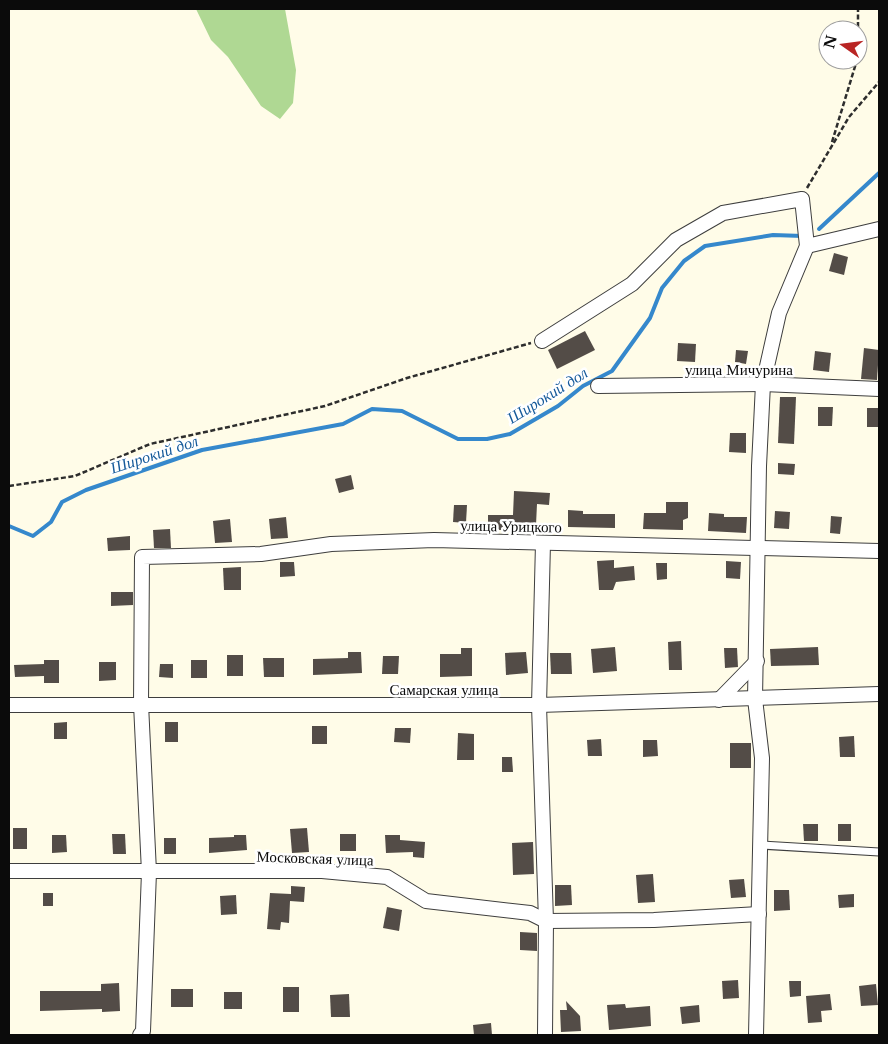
<svg xmlns="http://www.w3.org/2000/svg" width="888" height="1044" viewBox="0 0 888 1044" font-family="'Libre Baskerville',serif">
  <rect width="100%" height="100%" fill="#fffce8"/>
  <!-- forest -->
  <polygon fill="#afd893" points="196,9 285,9 296,70 293,103 280,119 261,106 228,57 211,40"/>
  <g fill="none" stroke-linecap="round" stroke-linejoin="round">
    <!-- stream -->
    <g stroke="#3588cc" stroke-width="4">
      <polyline points="819,229 879,173"/>
      <polyline points="9,526 33,536 51,522 62,502 86,490 202,450 343,424 372,409 402,411 458,439 487,439 510,434 558,406 583,386 612,371 650,318 662,288 684,261 705,246 773,235 803,236"/>
    </g>
  </g>
  <!-- building -->
  <g fill="#534c47">
    <polygon points="834,253 848,257 844,275 829,271"/>
    <polygon points="585,331 595,350 557,369 548,350"/>
    <polygon points="678,343 696,344 695,362 677,361"/>
    <polygon points="864,348 879,350 877,380 861,379"/>
    <polygon points="736,350 748,351 746,364 735,362"/>
    <polygon points="815,351 831,353 829,372 813,370"/>
    <polygon points="780,397 796,397 794,444 778,443"/>
    <polygon points="818,407 833,407 832,426 818,426"/>
    <rect x="867" y="408" width="12" height="19"/>
    <polygon points="730,433 746,433 746,453 729,452"/>
    <polygon points="778,463 795,464 794,475 778,474"/>
    <polygon points="351,475 354,489 339,493 335,479"/>
    <polygon points="514,491 550,493 549,505 537,504 536,525 521,524 521,530 488,530 488,515 513,515"/>
    <polygon points="666,502 688,502 688,518 683,520 683,530 643,529 644,513 666,513"/>
    <polygon points="454,505 467,505 466,523 453,522"/>
    <polygon points="568,510 583,511 583,514 615,514 615,528 568,527"/>
    <polygon points="775,511 790,512 789,529 774,528"/>
    <polygon points="709,513 724,514 724,517 747,517 746,533 708,531"/>
    <polygon points="831,516 842,517 840,534 830,533"/>
    <polygon points="286,517 288,538 271,539 269,519"/>
    <polygon points="230,519 232,542 215,543 213,521"/>
    <polygon points="170,529 171,548 154,548 153,530"/>
    <polygon points="130,536 130,550 108,551 107,538"/>
    <polygon points="614,560 614,568 634,566 635,580 616,582 613,590 599,590 597,561"/>
    <polygon points="726,561 741,562 740,579 726,578"/>
    <polygon points="280,562 294,562 295,576 280,577"/>
    <polygon points="656,563 667,563 667,579 657,580"/>
    <polygon points="241,567 241,590 224,590 223,568"/>
    <polygon points="111,592 133,592 133,605 111,606"/>
    <polygon points="681,641 682,670 669,670 668,642"/>
    <polygon points="615,647 617,671 593,673 591,649"/>
    <polygon points="818,647 819,665 771,666 770,649"/>
    <polygon points="461,648 472,648 472,676 440,677 440,654 461,654"/>
    <polygon points="724,648 737,648 738,667 725,668"/>
    <polygon points="348,652 361,652 362,673 313,675 313,659 348,658"/>
    <polygon points="526,652 528,673 506,675 505,653"/>
    <polygon points="550,653 571,653 572,674 551,674"/>
    <rect x="227" y="655" width="16" height="21"/>
    <polygon points="383,656 399,656 398,674 382,674"/>
    <polygon points="263,658 284,658 284,677 264,677"/>
    <polygon points="44,660 59,660 59,683 44,683 44,676 15,677 14,665 44,664"/>
    <rect x="191" y="660" width="16" height="18"/>
    <polygon points="99,662 116,662 116,680 99,681"/>
    <polygon points="160,664 173,664 173,678 159,677"/>
    <polygon points="67,722 67,739 54,739 54,723"/>
    <rect x="165" y="722" width="13" height="20"/>
    <rect x="312" y="726" width="15" height="18"/>
    <polygon points="395,728 411,728 410,743 394,742"/>
    <polygon points="458,733 474,734 474,760 457,760"/>
    <polygon points="854,736 855,757 840,757 839,737"/>
    <polygon points="601,739 602,756 588,756 587,740"/>
    <polygon points="643,740 657,740 658,756 643,757"/>
    <rect x="730" y="743" width="21" height="25"/>
    <polygon points="502,757 512,757 513,772 502,772"/>
    <polygon points="803,824 818,824 818,841 804,841"/>
    <rect x="838" y="824" width="13" height="17"/>
    <rect x="13" y="828" width="14" height="21"/>
    <polygon points="307,828 309,852 292,853 290,829"/>
    <polygon points="112,834 125,834 126,854 113,854"/>
    <rect x="340" y="834" width="16" height="17"/>
    <polygon points="52,835 66,835 67,852 52,853"/>
    <polygon points="234,835 246,835 247,850 209,853 209,838 234,837"/>
    <polygon points="385,835 400,835 400,840 425,842 424,858 413,857 413,852 386,853"/>
    <rect x="164" y="838" width="12" height="16"/>
    <polygon points="533,842 534,874 513,875 512,843"/>
    <polygon points="653,874 655,902 638,903 636,875"/>
    <polygon points="744,879 746,897 731,898 729,880"/>
    <polygon points="555,885 571,885 572,905 555,906"/>
    <polygon points="291,886 305,887 304,902 290,901 289,923 281,922 280,930 267,929 270,893 291,894"/>
    <polygon points="774,890 789,890 790,910 774,911"/>
    <rect x="43" y="893" width="10" height="13"/>
    <polygon points="854,894 854,907 839,908 838,895"/>
    <polygon points="236,895 237,914 221,915 220,896"/>
    <polygon points="387,907 402,910 399,931 383,928"/>
    <polygon points="520,932 537,933 537,951 520,950"/>
    <polygon points="738,980 739,998 723,999 722,981"/>
    <polygon points="789,981 801,981 801,996 790,997"/>
    <polygon points="119,983 120,1011 102,1012 102,1009 40,1011 40,991 101,991 101,984"/>
    <polygon points="876,984 878,1005 861,1006 859,986"/>
    <rect x="283" y="987" width="16" height="25"/>
    <rect x="171" y="989" width="22" height="18"/>
    <rect x="224" y="992" width="18" height="17"/>
    <polygon points="349,994 350,1017 331,1017 330,995"/>
    <polygon points="830,994 832,1010 821,1011 822,1022 808,1023 806,996"/>
    <polygon points="566,1001 580,1016 581,1031 561,1032 560,1010 567,1010"/>
    <polygon points="625,1004 626,1008 650,1006 651,1026 609,1030 607,1005"/>
    <polygon points="699,1005 700,1022 682,1024 680,1007"/>
    <polygon points="491,1023 492,1035 474,1035 473,1025"/>
  </g>
  <g fill="none" stroke-linecap="round" stroke-linejoin="round">
    <!-- service casing -->
    <g stroke="#3e3e3e" stroke-width="9">
      <polyline id="service" points="760,845 879,852"/>
    </g>
    <!-- minor casing -->
    <g stroke="#3e3e3e" stroke-width="16">
      <g id="minor">
        <polyline points="807,246 879,229"/>
        <polyline points="542,341 632,284 676,240 723,213 802,199 807,246 779,313 763,384 759,466 755,699 762,758 756,1035"/>
        <polyline points="598,386 763,384 879,389"/>
        <polyline points="543,543 539,705 546,921 545,1035"/>
        <polyline points="719,700 757,661"/>
        <polyline points="9,705 539,705 879,694"/>
        <polyline points="9,871 322,871 387,877 426,901 530,913 546,921 654,920 759,914"/>
        <polyline points="140,1035 143,1031 149,872 141,704 142,557 261,554 331,544 434,540 879,551"/>
      </g>
    </g>
    <!-- path -->
    <g stroke="#2d2d2d" stroke-width="2.5" stroke-dasharray="5 2.5" stroke-linecap="butt">
      <polyline points="858,57 858,9"/>
      <polyline points="832,142 857,60"/>
      <polyline points="807,188 849,117 879,82"/>
      <polyline points="9,486 75,476 150,444 325,406 407,378 531,343"/>
    </g>
    <!-- service -->
    <use href="#service" stroke="#fff" stroke-width="7"/>
    <!-- minor -->
    <use href="#minor" stroke="#fff" stroke-width="14"/>
  </g>
  <g text-anchor="middle" dominant-baseline="central" stroke-width="5" stroke-linejoin="round" paint-order="stroke">
    <!-- street labels -->
    <g font-size="15" fill="#0b0b0b" stroke="#fff">
      <text x="739" y="369">улица Мичурина</text>
      <text transform="translate(511 526) rotate(1)">улица Урицкого</text>
      <text x="444" y="689">Самарская улица</text>
      <text transform="translate(315 858) rotate(2)">Московская улица</text>
    </g>
    <!-- water labels -->
    <g font-size="16" font-style="italic" fill="#165a9a" stroke="#fff">
      <text transform="translate(547 395) rotate(-32)">Широкий дол</text>
      <text transform="translate(154 454) rotate(-18)">Широкий дол</text>
    </g>
  </g>
  <!-- border -->
  <rect width="888" height="1044" fill="none" stroke="#0b0b0b" stroke-width="20"/>
  <!-- north arrow -->
  <g transform="translate(843 45) rotate(284)"><circle r="24" fill="#ffffff" stroke="#9d9d9d"/>
  <path d="M0-4L9 19L0 12L-9 19Z" fill="#b92524"/>
  <text y="-8" font-size="14" font-weight="bold" text-anchor="middle" fill="#0b0b0b">N</text>
  </g>
</svg>
